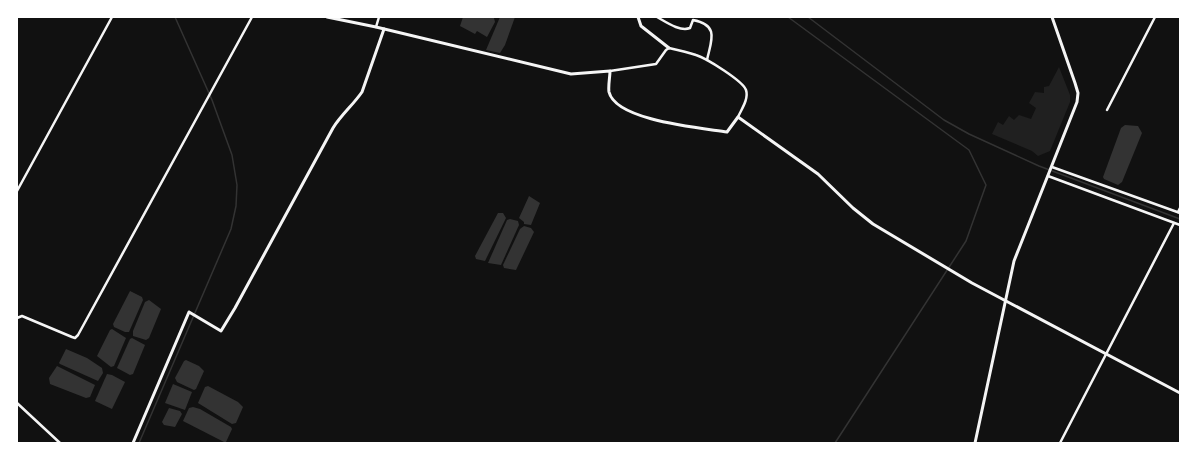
<svg xmlns="http://www.w3.org/2000/svg" width="1197" height="460" viewBox="0 0 1197 460" font-family="Commissioner,sans-serif">
  <rect width="100%" height="100%" fill="#111"/>
  <!-- green -->
  <polygon fill="#202020" points="1059,67 1070,95 1070,102 1050,151 1038,156 1032,151 992,134 998,122 1003,125 1009,116 1014,120 1019,115 1031,119 1036,108 1029,103 1035,92 1044,93 1044,87 1049,86"/>
  <!-- water -->
  <g fill="#333">
    <polygon points="463,17 490,17 494,18 495,22 487,37 477,31 475,34 460,26"/>
    <polygon points="500,17 515,17 505,45 500,53 486,50"/>
    <polygon points="1125,125 1138,126 1142,133 1122,182 1118,185 1104,179 1103,177 1121,128"/>
    <polygon points="529,196 540,203 531,225 524,224 524,222 519,218"/>
    <polygon points="498,213 503,213 506,218 485,261 476,259 475,256"/>
    <polygon points="510,219 518,221 519,225 501,265 488,263 507,220"/>
    <polygon points="524,226 531,228 534,232 516,270 504,268 503,265 520,229"/>
    <polygon points="130,291 142,297 143,300 129,332 125,332 114,327 113,324"/>
    <polygon points="149,300 161,309 149,338 146,340 133,336 133,331 145,302"/>
    <polygon points="112,329 126,338 114,366 111,367 97,356 110,330"/>
    <polygon points="132,338 145,345 133,374 130,375 117,368 130,339"/>
    <polygon points="66,349 87,358 102,368 103,373 98,381 60,364 59,363"/>
    <polygon points="186,360 199,366 204,371 196,389 194,390 177,382 175,378 184,361"/>
    <polygon points="57,366 95,385 90,397 86,398 50,384 49,378"/>
    <polygon points="107,374 112,375 125,382 112,409 95,401"/>
    <polygon points="173,384 192,392 185,410 165,403"/>
    <polygon points="208,386 238,402 243,407 236,423 232,424 198,403 205,387"/>
    <polygon points="193,407 200,409 231,427 232,429 226,442 224,442 183,421 189,408"/>
    <polygon points="169,408 180,411 182,414 175,427 164,425 162,422"/>
  </g>
  <g fill="none" stroke-linecap="round" stroke-linejoin="round">
    <!-- stream -->
    <g stroke="#333" stroke-width="1.5">
      <polyline points="788,17 969,150 986,185 966,241 835,443"/>
      <polyline points="808,17 944,120 969,134 1039,166 1180,219"/>
      <polyline points="139,443 231,229 236,206 237,185 232,155 212,100 175,17"/>
    </g>
    <!-- minor -->
    <g stroke="#f5f5f5" stroke-width="2.5">
      <path d="M657 17C666 22 680 32 690 28L693 20C720 25 711 41 707 60"/>
      <polyline points="376,27 379,17"/>
      <path d="M610 71 656 64 666 50 669 48C678 50 687 52 696 55 706 58 743 81 746 90 749 99 741 110 738 117"/>
      <polyline points="1107,110 1155,17"/>
      <polyline points="1052,167 1180,213"/>
      <polyline points="1048,176 1180,225"/>
      <polyline points="17,191 112,17"/>
      <polyline points="1178,212 1180,208"/>
      <polyline points="17,318 22,316 72,337 75,338 78,335 252,17"/>
      <polyline points="17,403 60,443"/>
      <polyline points="1060,443 1174,223"/>
    </g>
    <!-- tertiary -->
    <g stroke="#f5f5f5" stroke-width="3">
      <path d="M327 17 376 27 571 74 610 71C610 77 608 86 609 92 616 121 702 128 727 132L738 117 818 174 853 208 873 224 972 283 1180 393"/>
      <polyline points="638,17 641,26 669,48"/>
      <path d="M133 443 189 312 221 331 235 308 333 128C341 115 353 105 362 92L384 29"/>
      <polyline points="975,443 1014,261 1077,102 1078,93 1075,83 1052,17"/>
    </g>
  </g>
  <!-- border -->
  <rect width="1197" height="460" fill="none" stroke="#ffffff" stroke-width="36"/>
</svg>
